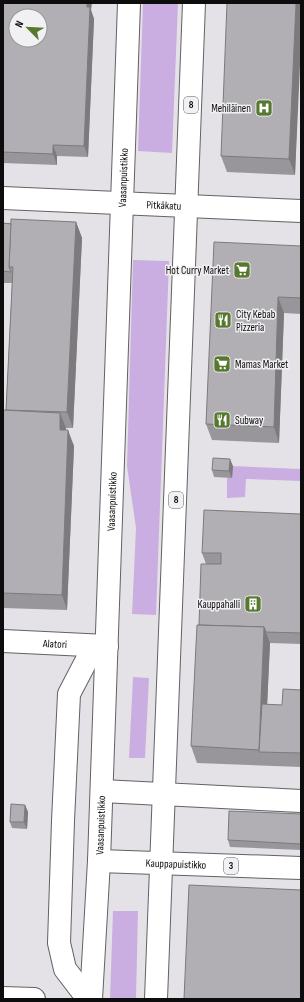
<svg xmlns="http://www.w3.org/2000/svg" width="304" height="1002" viewBox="0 0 304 1002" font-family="'Sofia Sans Condensed',sans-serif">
  <rect width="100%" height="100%" fill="#e4e2e6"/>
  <!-- green -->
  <g fill="#cbaee1">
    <polygon points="143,3 178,3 172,153 138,151"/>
    <polygon points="133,260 169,261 156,615 132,614 136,528 127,466"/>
    <polygon points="230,466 301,469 301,481 246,479 245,497 227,498 227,479"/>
    <polygon points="133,677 149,678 145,758 129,758"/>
    <polygon points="113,911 138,911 136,999 110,999"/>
  </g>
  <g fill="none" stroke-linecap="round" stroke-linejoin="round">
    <!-- minor casing -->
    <g stroke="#636164" stroke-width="24">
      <g id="minor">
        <path id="s1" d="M3 198 301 211"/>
        <path id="s2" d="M3 641 107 646"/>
        <polyline points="3,998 34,999"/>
        <polyline points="88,999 65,969 59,943 63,821 69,694 94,646"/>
      </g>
    </g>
    <!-- major casing -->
    <g stroke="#636164" stroke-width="24">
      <g id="major">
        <polyline points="102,791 301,801"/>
        <path id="s3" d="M99 861 301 868"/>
        <path id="s4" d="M91 999 99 861 129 3"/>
        <polyline points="156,999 194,3"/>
      </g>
    </g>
    <!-- minor -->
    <use href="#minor" stroke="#fff" stroke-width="22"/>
    <!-- major -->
    <use href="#major" stroke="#fff" stroke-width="22"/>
  </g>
  <!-- wall -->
  <g fill="#98969a">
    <polygon points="3,3 91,10 94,19 88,157 57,156 57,165 3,163"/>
    <polygon points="301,3 295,175 227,172 221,156"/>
    <polygon points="76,222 82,238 73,428 66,428 66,430 74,446 67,610 3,608 3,410 6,410 12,283 3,283 3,223"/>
    <polygon points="301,246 301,314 284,313 279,443 212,440 206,424"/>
    <polygon points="233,466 232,478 214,477 212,470"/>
    <polygon points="301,514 301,644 270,643 267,704 282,705 301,690 301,767 197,763 191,746 199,625 221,564 206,564 202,553"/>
    <polygon points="25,805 28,812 27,829 12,828 10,822"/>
    <polygon points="301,814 301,850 230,847 228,840"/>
  </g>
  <!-- shaded-wall -->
  <g fill="#7c7a7d">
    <polygon points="87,3 92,3 91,10 94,19 88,157 84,146"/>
    <polygon points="296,3 301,3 301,43 295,175 289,159"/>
    <polygon points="53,145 57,156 57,165 53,154"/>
    <polygon points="76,222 82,238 73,428 67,412"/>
    <polygon points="278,297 284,313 279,443 274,427"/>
    <polygon points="60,413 66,428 65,445 60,430"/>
    <polygon points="68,430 74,446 67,610 62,595"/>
    <polygon points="230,459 233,466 232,478 229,471"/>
    <polygon points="264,627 270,643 265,752 259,752 259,750"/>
    <polygon points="25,805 28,812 27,829 24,822"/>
  </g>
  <!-- building -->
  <g fill="#b1afb3" stroke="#7c7a7d" fill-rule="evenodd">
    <path d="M3 3H87V7H90L84 146 53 145V154L3 152ZM16 16H40V40H16Z"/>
    <polygon points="227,3 296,3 289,159 221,156"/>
    <polygon points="11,219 76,222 67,412 6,410 13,267 9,267"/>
    <polygon points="3,223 11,224 9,267 11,272 3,271"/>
    <polygon points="214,242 301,246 301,298 278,297 274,427 206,424"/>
    <polygon points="3,410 60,413 60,430 68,430 62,595 3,593"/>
    <polygon points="213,458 230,459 229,471 212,470"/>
    <polygon points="204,510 301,514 301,633 266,632 264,627 199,625 201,564 221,564 221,553 202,553"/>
    <polygon points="197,625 264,627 259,750 191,746"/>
    <polygon points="283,689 301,690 301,753 259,752 262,704 282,705"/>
    <polygon points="11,804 25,805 24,822 10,822"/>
    <polygon points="229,811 301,814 301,844 228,840"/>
    <polygon points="189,885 301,890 301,999 184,999"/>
  </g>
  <!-- icons -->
  <defs>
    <g id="hospital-square" transform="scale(0.9)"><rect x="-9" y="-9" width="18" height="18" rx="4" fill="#57782f" stroke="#f1f0f3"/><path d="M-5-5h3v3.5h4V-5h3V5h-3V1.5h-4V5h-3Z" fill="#fff"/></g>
    <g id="supermarket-square" transform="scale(0.9)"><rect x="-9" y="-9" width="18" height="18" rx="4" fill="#57782f" stroke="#f1f0f3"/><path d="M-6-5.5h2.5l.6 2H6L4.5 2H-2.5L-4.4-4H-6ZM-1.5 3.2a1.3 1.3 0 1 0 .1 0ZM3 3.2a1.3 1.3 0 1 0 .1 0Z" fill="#fff"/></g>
    <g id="restaurant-square" transform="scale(0.9)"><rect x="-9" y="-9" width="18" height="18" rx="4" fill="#57782f" stroke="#f1f0f3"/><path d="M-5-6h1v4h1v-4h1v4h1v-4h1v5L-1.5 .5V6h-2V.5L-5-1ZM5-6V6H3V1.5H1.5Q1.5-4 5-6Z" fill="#fff"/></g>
    <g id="building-square" transform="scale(0.9)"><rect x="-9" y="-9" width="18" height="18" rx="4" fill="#57782f" stroke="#f1f0f3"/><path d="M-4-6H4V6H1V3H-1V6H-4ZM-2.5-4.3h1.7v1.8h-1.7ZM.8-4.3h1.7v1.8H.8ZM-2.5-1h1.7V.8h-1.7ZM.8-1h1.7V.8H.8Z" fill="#fff"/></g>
  </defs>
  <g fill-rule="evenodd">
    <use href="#hospital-square" x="264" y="108"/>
    <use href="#supermarket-square" x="242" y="270"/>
    <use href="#restaurant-square" x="223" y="320"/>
    <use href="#supermarket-square" x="222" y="364"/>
    <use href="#restaurant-square" x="222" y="420"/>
    <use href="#building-square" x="253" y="604"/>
  </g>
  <g text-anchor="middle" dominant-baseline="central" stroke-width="3" stroke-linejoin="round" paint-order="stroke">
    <!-- shield labels -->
    <g fill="#f1f0f3" stroke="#515153" stroke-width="1">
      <rect x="184" y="97" width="14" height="16" rx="3"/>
      <rect x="169" y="492" width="14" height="16" rx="3"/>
      <rect x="224" y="858" width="14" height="16" rx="3"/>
    </g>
    <g font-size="10" font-weight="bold" fill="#0d0d0e">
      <text x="191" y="105">8</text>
      <text x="176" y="500">8</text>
      <text x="231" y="866">3</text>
    </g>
    <!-- poi labels -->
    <g font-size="11" fill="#0d0d0e" stroke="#f1f0f3" text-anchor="end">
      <text x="251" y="108">Mehiläinen</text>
      <text x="229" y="270">Hot Curry Market</text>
      <text x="236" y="314" text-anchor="start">City Kebab<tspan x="236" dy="13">Pizzeria</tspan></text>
      <text x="235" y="364" text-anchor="start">Mamas Market</text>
      <text x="235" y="420" text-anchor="start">Subway</text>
      <text x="240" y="604">Kauppahalli</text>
    </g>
    <!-- street labels -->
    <g font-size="11" fill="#0d0d0e" stroke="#f1f0f3">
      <text stroke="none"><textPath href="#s4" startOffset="822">Vaasanpuistikko</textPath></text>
      <text stroke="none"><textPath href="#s1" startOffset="161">Pitkäkatu</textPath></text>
      <text stroke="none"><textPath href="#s4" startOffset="498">Vaasanpuistikko</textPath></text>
      <text stroke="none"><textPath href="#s2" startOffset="52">Alatori</textPath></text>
      <text stroke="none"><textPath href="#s4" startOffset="174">Vaasanpuistikko</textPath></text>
      <text stroke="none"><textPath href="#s3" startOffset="77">Kauppapuistikko</textPath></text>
    </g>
  </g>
  <!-- border -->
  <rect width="304" height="1002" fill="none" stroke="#0d0d0e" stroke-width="8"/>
  <!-- north arrow -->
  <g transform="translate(28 28) rotate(294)"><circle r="19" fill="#f1f0f3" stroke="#969597"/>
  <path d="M0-3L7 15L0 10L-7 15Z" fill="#57782f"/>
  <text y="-6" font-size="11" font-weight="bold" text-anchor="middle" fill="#0d0d0e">N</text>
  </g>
</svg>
